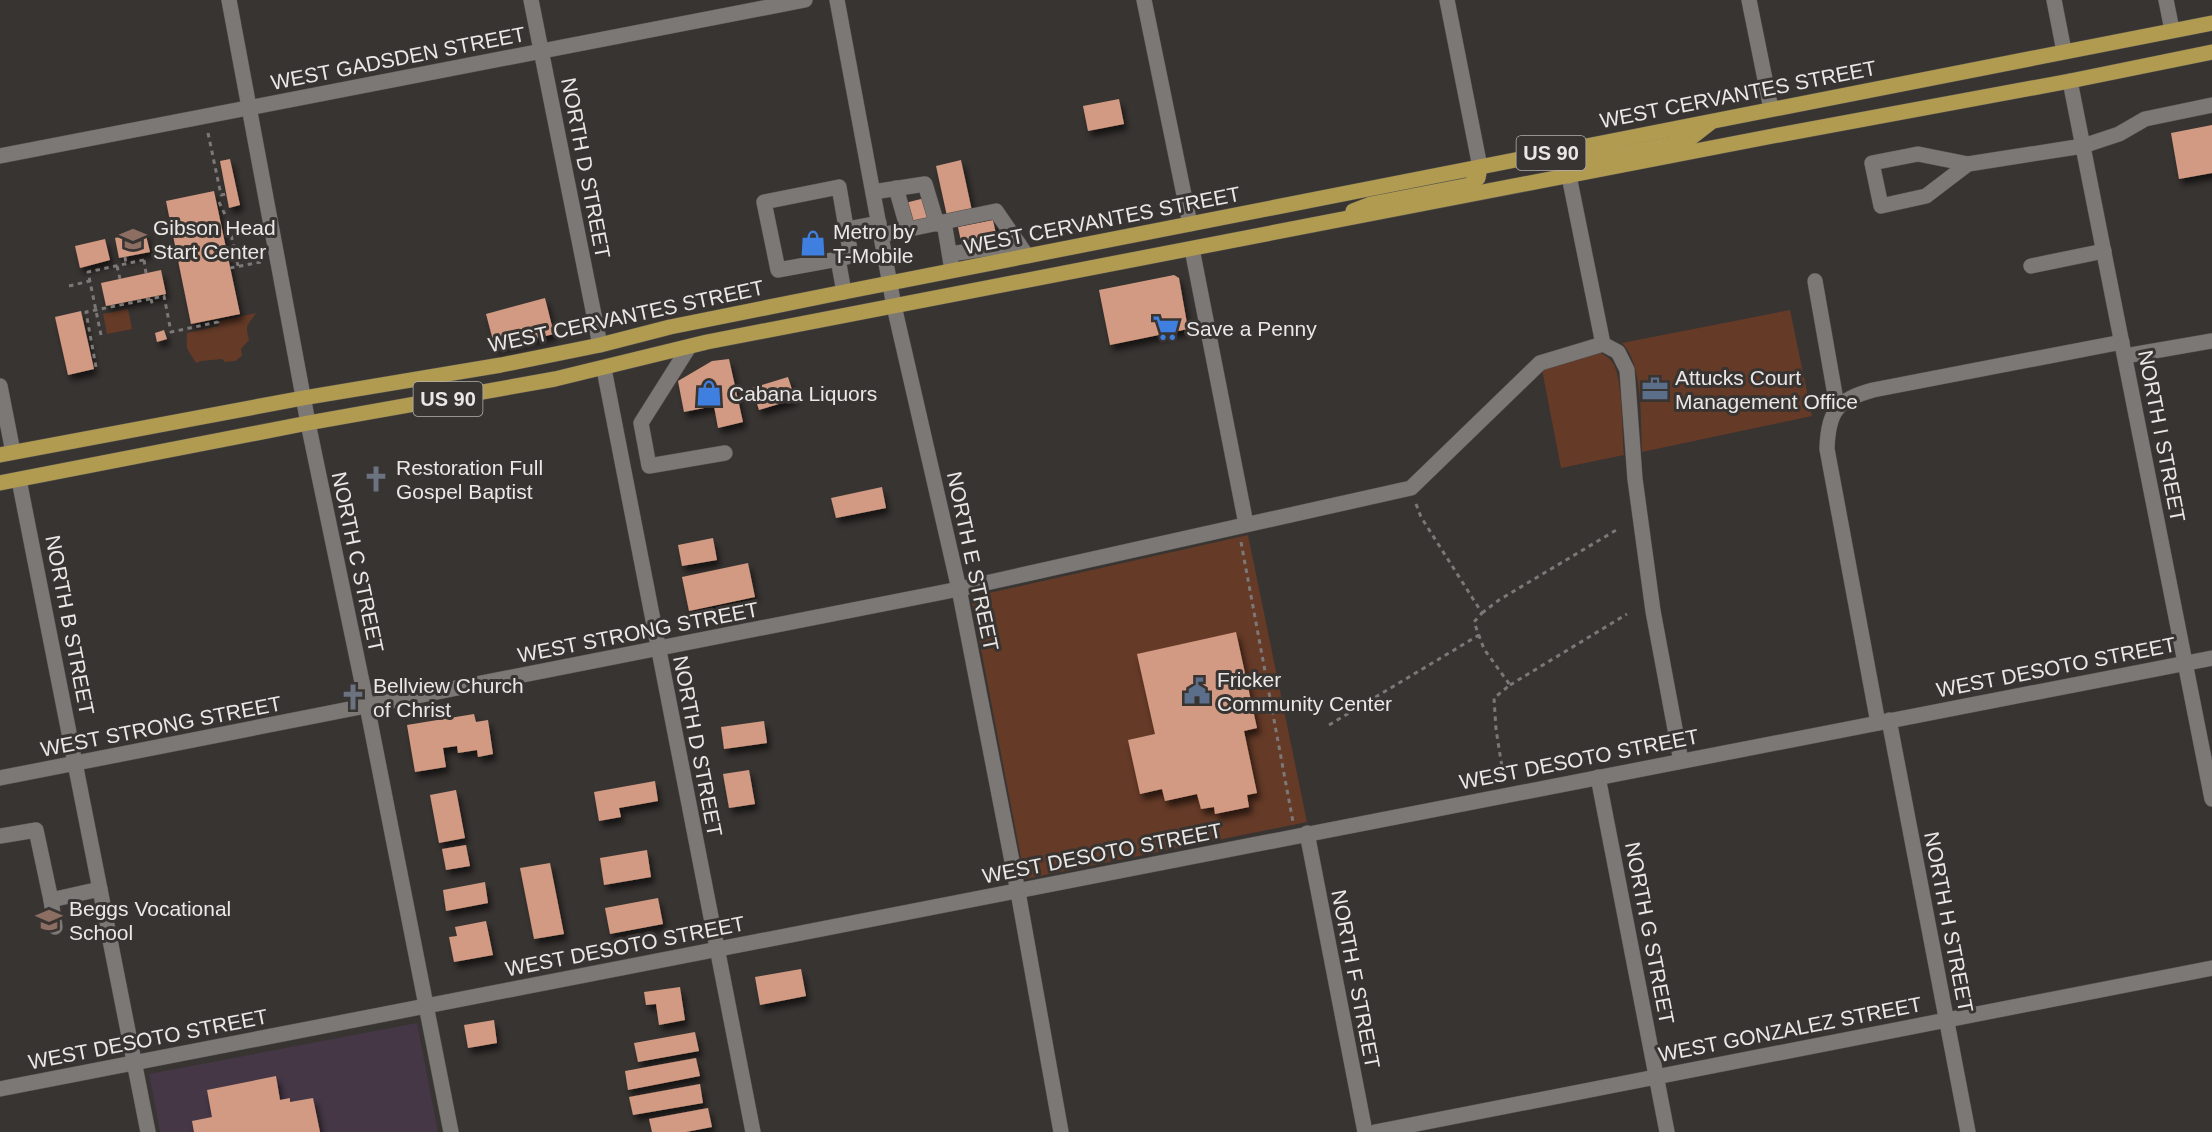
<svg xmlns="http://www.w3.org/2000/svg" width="2212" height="1132" viewBox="0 0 2212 1132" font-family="Helvetica,sans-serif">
  <defs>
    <filter id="shadow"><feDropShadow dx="3.5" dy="6" stdDeviation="3" flood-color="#0009"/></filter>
  </defs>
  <rect width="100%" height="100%" fill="#383432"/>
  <!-- industrial -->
  <polygon fill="#453746" points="417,1023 438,1132 160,1132 149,1074"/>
  <!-- green -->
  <g fill="#653a27">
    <polygon points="128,309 132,329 107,334 103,314"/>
    <path d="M1790 310 1812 416 1642 452C1640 421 1644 365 1622 343Z"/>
    <path d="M256 313C247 327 245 323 249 340L241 349 242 356 235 361 225 362 222 359 201 361 196 363C187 347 186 353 187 333L219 326V321Z"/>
    <path d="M1596 348C1601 355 1609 356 1613 363 1623 379 1622 434 1624 455L1561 468 1540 359Z"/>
    <polygon points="1248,535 1307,822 1025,879 971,597"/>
  </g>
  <!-- building -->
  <g fill="#d29a82" filter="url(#shadow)">
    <polygon points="1119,99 1124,124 1088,131 1083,106"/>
    <polygon points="2212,125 2212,173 2179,179 2171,133"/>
    <polygon points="230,159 240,205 229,208 220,161"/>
    <polygon points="961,160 972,211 947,216 936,166"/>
    <polygon points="214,191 240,314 191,324 166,201"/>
    <polygon points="925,198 931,220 911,225 905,203"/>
    <polygon points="993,220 997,239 962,246 958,227"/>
    <polygon points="145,231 150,252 119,258 115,238"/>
    <polygon points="105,239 110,260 80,268 75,246"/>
    <polygon points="161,270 166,294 106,306 101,283"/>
    <polygon points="1174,275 1179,278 1188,329 1110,345 1099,290"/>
    <polygon points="545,298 554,334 495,348 486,314"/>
    <polygon points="81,311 94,369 68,375 55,317"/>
    <polygon points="164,330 167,339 157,342 155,333"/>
    <polygon points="729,359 743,422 718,428 714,406 684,412 678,381 712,361"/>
    <polygon points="788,377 795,399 759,410 752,388"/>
    <polygon points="882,487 886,508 836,518 831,498"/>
    <polygon points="713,538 717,560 682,566 678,545"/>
    <polygon points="748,563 755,597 689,611 682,577"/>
    <polygon points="1236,632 1257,728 1244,731 1257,793 1247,795 1249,807 1215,814 1214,807 1201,809 1197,794 1165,801 1162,789 1140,794 1128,740 1155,734 1137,654"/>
    <polygon points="474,714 476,722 488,720 493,754 478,757 477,750 458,753 457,746 443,748 446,767 415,772 407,725"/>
    <polygon points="764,721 767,743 724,749 721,727"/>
    <polygon points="749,770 755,804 729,808 723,774"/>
    <polygon points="655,781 658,801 619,808 621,817 599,821 594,792"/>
    <polygon points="456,790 465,838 439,843 430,795"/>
    <polygon points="466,845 470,866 446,870 442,849"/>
    <polygon points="647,850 651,877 604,885 600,858"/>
    <polygon points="550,863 564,934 534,939 520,868"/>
    <polygon points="485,882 488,903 446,911 443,890"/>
    <polygon points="658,898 663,924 610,934 605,908"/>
    <polygon points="486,921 493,955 454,962 449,937 457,936 455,927"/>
    <polygon points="801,969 806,996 760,1005 755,977"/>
    <polygon points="680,987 685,1020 659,1025 656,1004 646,1005 644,992"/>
    <polygon points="494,1020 497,1043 468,1048 464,1025"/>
    <polygon points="695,1032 699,1051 638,1062 634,1043"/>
    <polygon points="696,1058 700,1076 628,1090 625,1071"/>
    <polygon points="276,1076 280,1100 290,1098 290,1102 313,1098 320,1132 194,1132 192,1121 212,1117 207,1090"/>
    <polygon points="700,1084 703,1103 633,1115 629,1097"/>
    <polygon points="708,1108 712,1127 686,1132 652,1132 649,1119"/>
  </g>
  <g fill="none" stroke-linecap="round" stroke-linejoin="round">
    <!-- minor casing -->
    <g stroke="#54514f" stroke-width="16">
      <g id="minor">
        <polyline points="229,0 308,423 367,706 451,1132"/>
        <polyline points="531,0 600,345"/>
        <polyline points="837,0 894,306 959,589 1018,892 1061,1132"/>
        <polyline points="1144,0 1190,224"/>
        <polyline points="1447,0 1480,167"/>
        <polyline points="1749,0 1771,109"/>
        <polyline points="2054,0 2064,51"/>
        <polyline points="2166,0 2172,30"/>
        <polyline points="2070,81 2212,799"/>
        <polyline points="0,156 805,0"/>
        <polyline points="1968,164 1918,154 1872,163 1881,206 1926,196 1968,164 2083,146 2119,134 2145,119 2212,105"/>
        <polyline points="1569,176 1603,344 1618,352 1627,370 1635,479 1653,611 1681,761"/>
        <polyline points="896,188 908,230"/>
        <polyline points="873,192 925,184 937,224"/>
        <polyline points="944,222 951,264"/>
        <polyline points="847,229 879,223"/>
        <polyline points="881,235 996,211 1027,256"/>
        <polyline points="1192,249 1246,524"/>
        <polyline points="950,254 1019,244"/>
        <polyline points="838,259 851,256 839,187 764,202 778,270 838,259 844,292"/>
        <polyline points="2031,266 2104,251"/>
        <polyline points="1815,281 1837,406"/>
        <polyline points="689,347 641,423 649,466 725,453"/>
        <polyline points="2125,356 2212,341"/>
        <polyline points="604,369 753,1132"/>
        <polyline points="0,386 13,452"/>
        <polyline points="19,480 148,1132"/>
        <polyline points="1889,720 1968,1132"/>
        <path d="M1878 723 1827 449C1828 411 1837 400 1873 390L2122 342"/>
        <polyline points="1598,777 1667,1132"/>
        <polyline points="0,778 959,589 1411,488 1540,363 1603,344"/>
        <polyline points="1307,833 1365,1132"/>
        <polyline points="0,836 36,830 51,900 100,889"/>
        <polyline points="51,900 55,927"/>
        <polyline points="0,1089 2212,658"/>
        <polyline points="1375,1132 2212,968"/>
      </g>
    </g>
    <!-- major casing -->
    <g stroke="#54514f" stroke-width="16">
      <g id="major">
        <polyline points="1569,176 1576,166 1584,161 1672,144 1692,137 1710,123"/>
        <polyline points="1353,211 1371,204 1469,185 1478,178 1480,167"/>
        <polyline points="0,455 303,398 501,365 600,345 670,327 844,292 2212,23"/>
        <polyline points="0,483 308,423 555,379 707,342 1773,136 2070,81 2212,52"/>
      </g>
    </g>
    <!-- path -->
    <g stroke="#7c7877" stroke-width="3" stroke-dasharray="4.5 4.5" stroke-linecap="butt">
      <polyline points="208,133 221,195 227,194"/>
      <polyline points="219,202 228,221 238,266"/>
      <polyline points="125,257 126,264"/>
      <polyline points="144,260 146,273"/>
      <polyline points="117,266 120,279"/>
      <polyline points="230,268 261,262"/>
      <polyline points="69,286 90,281"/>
      <polyline points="151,299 153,307"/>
      <polyline points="101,335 88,272 148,259"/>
      <polyline points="96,367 86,312 164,296 171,332 218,322 217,319"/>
      <polyline points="1416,504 1421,517 1482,613 1474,622 1484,649 1510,685 1494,698 1496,729 1503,774"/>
      <polyline points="1241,542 1293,822"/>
      <polyline points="1482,613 1499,600 1618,529"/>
      <polyline points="1510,685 1627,614"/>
      <polyline points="1329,725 1479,635"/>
    </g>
    <!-- minor -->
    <use href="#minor" stroke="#7c7876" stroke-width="15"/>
    <!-- major -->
    <use href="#major" stroke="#b09b51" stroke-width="15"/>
  </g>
  <!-- icons -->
  <defs>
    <g id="school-bare" transform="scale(2.07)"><path d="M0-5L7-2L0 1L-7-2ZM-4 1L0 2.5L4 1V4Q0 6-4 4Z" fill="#8d6e63" stroke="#383432" stroke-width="2.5" paint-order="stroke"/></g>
    <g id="shop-bare" transform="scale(2.07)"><path d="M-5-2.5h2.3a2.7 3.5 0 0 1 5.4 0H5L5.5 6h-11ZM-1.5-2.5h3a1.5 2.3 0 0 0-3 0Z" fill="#3f7fe0" stroke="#383432" stroke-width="2.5" paint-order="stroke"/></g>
    <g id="supermarket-bare" transform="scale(2.07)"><path d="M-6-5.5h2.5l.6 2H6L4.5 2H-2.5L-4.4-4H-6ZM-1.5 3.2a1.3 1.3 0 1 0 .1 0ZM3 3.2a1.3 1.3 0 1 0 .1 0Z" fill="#3f7fe0" stroke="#383432" stroke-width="2.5" paint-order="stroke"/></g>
    <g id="office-bare" transform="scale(2.07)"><path d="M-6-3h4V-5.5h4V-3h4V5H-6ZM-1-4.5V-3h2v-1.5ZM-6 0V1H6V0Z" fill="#5c6f8a" stroke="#383432" stroke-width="2.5" paint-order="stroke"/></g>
    <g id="church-bare" transform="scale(2.07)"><path d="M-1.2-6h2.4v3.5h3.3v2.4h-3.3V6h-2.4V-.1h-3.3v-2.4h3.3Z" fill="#6b7280" stroke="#383432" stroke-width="2.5" paint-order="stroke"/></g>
    <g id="civic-bare" transform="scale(2.07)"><path d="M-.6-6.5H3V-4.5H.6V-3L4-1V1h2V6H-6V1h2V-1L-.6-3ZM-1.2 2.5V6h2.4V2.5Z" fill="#5c6f8a" stroke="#383432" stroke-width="2.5" paint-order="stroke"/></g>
  </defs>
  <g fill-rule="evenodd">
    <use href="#school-bare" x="133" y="239"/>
    <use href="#shop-bare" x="813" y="243"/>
    <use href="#supermarket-bare" x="1166" y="328"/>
    <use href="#office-bare" x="1655" y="389"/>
    <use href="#shop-bare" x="709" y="393"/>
    <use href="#church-bare" x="376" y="479"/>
    <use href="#civic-bare" x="1197" y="691"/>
    <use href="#church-bare" x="353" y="697"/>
    <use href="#school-bare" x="49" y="920"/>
  </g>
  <g text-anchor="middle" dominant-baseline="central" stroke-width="6" stroke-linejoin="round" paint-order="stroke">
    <!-- shield labels -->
    <g fill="#383432" stroke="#b5b1b0" stroke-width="1.5">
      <rect x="1516.5" y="136" width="69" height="34" rx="4.5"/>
      <rect x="413.5" y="382" width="69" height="34" rx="4.5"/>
    </g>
    <g font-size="20" font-weight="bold" fill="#eae7e6">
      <text x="1551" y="153">US 90</text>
      <text x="448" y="399">US 90</text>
    </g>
    <!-- street labels -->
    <g font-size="21" fill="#eae7e6" stroke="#383432">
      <text transform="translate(398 58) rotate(-11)">WEST GADSDEN STREET</text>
      <text transform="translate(1738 94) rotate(-11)">WEST CERVANTES STREET</text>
      <text transform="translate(586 168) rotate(79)">NORTH D STREET</text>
      <text transform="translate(1102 220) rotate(-11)">WEST CERVANTES STREET</text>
      <text transform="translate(626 316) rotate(-12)">WEST CERVANTES STREET</text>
      <text transform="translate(2162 436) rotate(79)">NORTH I STREET</text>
      <text transform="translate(973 561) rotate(78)">NORTH E STREET</text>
      <text transform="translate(358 562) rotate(78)">NORTH C STREET</text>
      <text transform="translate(70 625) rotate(79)">NORTH B STREET</text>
      <text transform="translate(638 632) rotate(-11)">WEST STRONG STREET</text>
      <text transform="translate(2056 667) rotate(-11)">WEST DESOTO STREET</text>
      <text transform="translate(161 726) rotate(-11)">WEST STRONG STREET</text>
      <text transform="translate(698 746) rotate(79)">NORTH D STREET</text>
      <text transform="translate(1579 759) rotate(-11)">WEST DESOTO STREET</text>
      <text transform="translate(1102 853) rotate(-11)">WEST DESOTO STREET</text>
      <text transform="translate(1949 922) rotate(79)">NORTH H STREET</text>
      <text transform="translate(1650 933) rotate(79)">NORTH G STREET</text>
      <text transform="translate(625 946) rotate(-11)">WEST DESOTO STREET</text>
      <text transform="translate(1356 979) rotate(79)">NORTH F STREET</text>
      <text transform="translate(1790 1029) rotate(-11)">WEST GONZALEZ STREET</text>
      <text transform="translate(148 1039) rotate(-11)">WEST DESOTO STREET</text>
    </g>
    <!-- poi labels -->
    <g font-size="21" fill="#eae7e6" stroke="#383432" text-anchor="start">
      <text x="153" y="227">Gibson Head<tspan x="153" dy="24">Start Center</tspan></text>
      <text x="833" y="231">Metro by<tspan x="833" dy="24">T-Mobile</tspan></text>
      <text x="1186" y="328">Save a Penny</text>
      <text x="1675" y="377">Attucks Court<tspan x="1675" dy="24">Management Office</tspan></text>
      <text x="729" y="393">Cabana Liquors</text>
      <text x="396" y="467">Restoration Full<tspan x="396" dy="24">Gospel Baptist</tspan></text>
      <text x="1217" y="679">Fricker<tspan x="1217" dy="24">Community Center</tspan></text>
      <text x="373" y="685">Bellview Church<tspan x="373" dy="24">of Christ</tspan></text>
      <text x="69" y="908">Beggs Vocational<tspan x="69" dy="24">School</tspan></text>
    </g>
  </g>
</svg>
